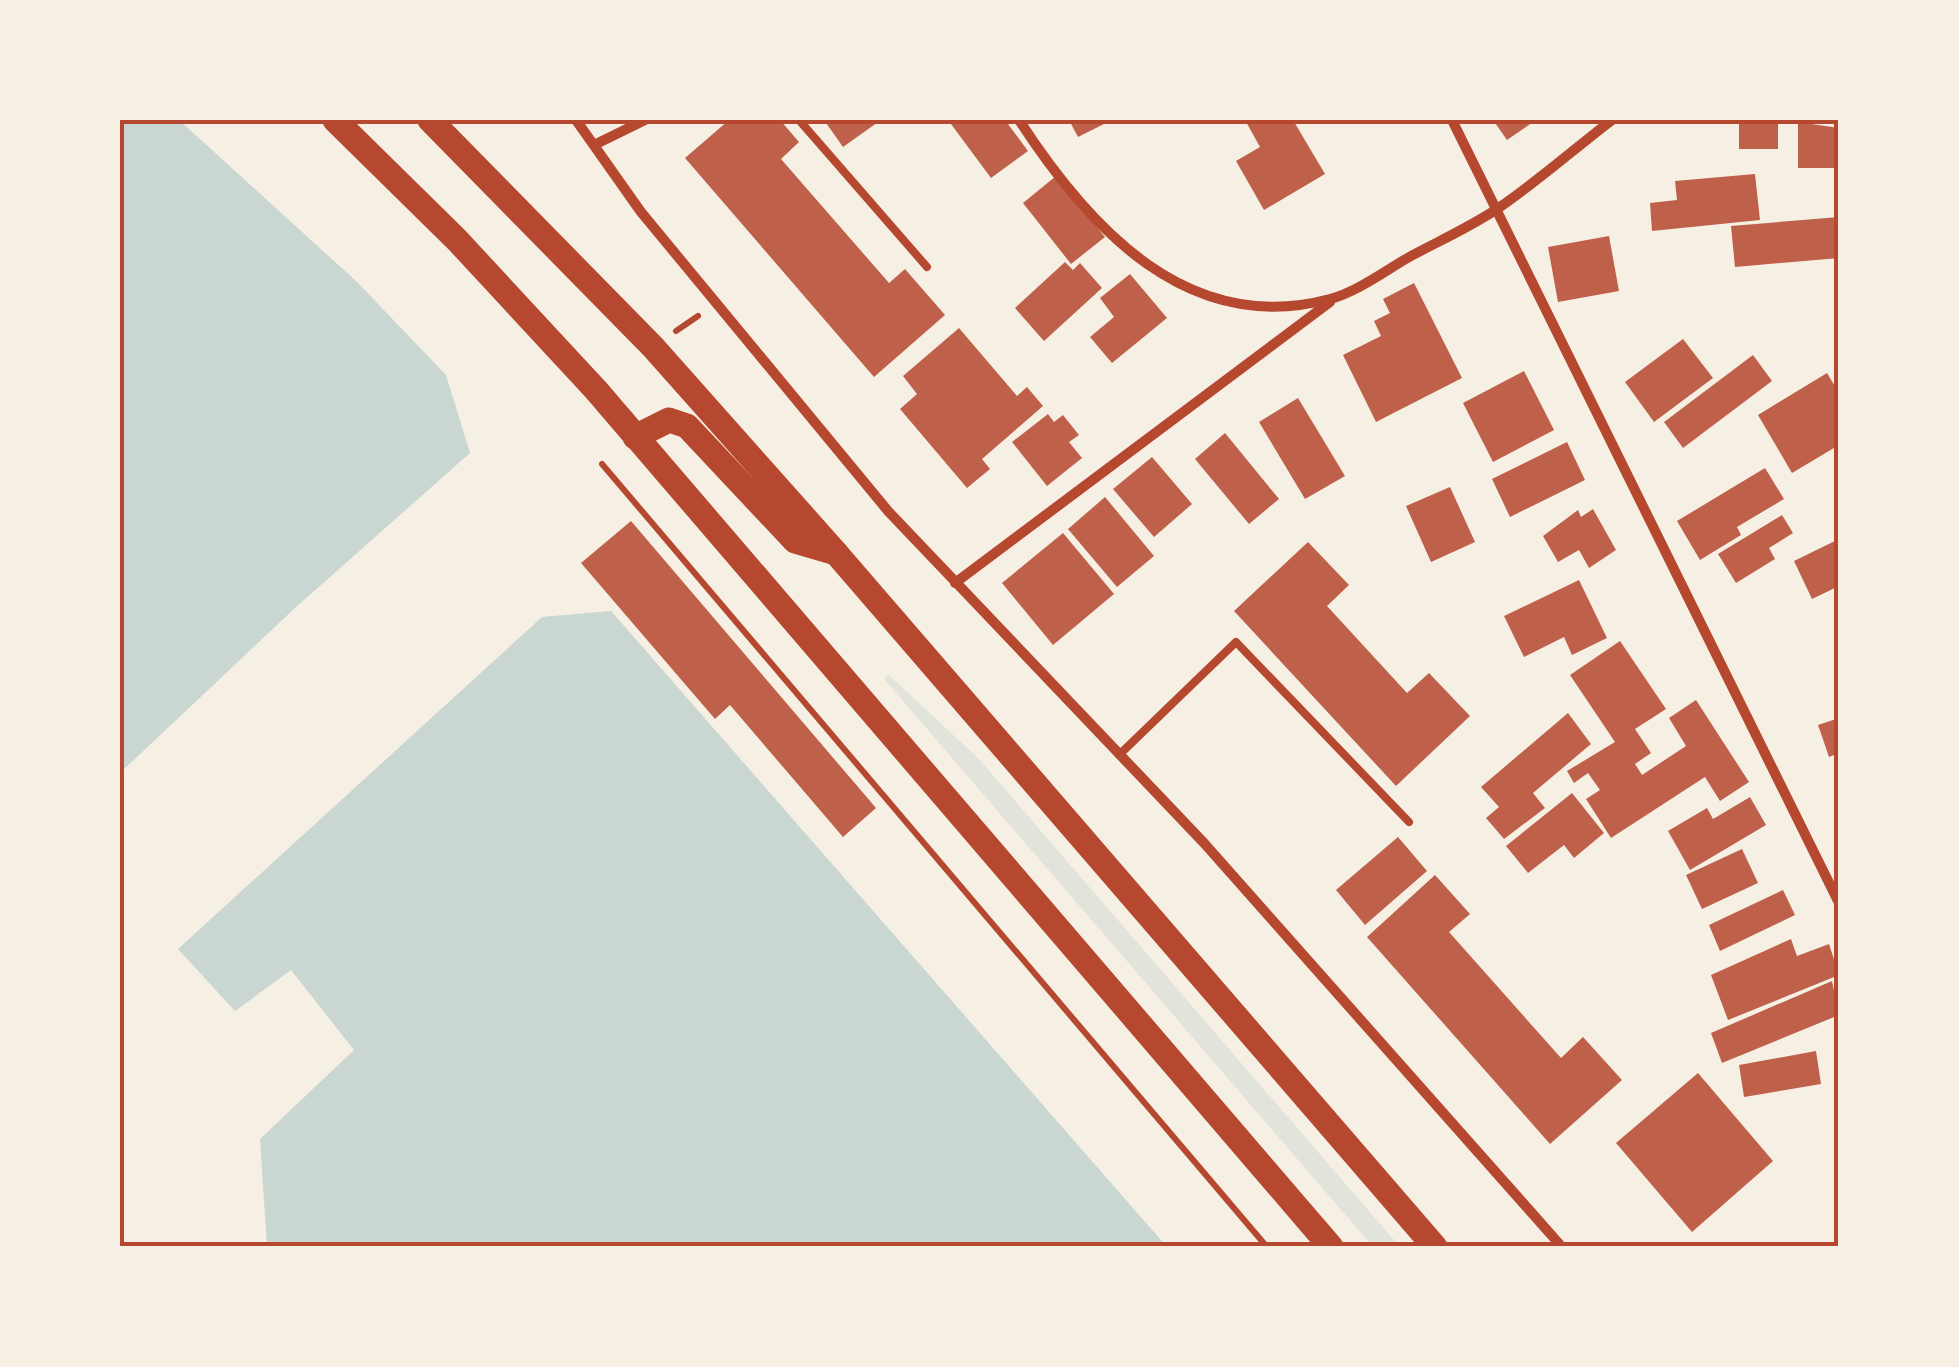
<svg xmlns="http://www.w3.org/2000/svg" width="1959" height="1367" viewBox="0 0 1959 1367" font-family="'DM Sans',sans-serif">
  <rect width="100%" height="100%" fill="#f6efe4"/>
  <!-- green -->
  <polygon fill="#e2e4dc" points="889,675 979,759 1400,1247 1373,1247 884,679"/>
  <!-- water -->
  <g fill="#c9d6d2">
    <polygon points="120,120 179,120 357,282 446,375 470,453 296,607 120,773"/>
    <polygon points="611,611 1167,1247 267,1247 260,1139 354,1050 291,970 235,1011 178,949 542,617"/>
  </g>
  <!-- building -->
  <g fill="#bf614a">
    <polygon points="729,120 780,120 799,142 781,159 889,283 905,269 945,315 874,377 685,158"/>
    <polygon points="824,120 881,120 843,147"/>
    <polygon points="948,120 1005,120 1028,151 991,178"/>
    <polygon points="1069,120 1112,120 1078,137"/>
    <polygon points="1245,120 1293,120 1325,174 1264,210 1236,161 1260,147"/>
    <polygon points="1493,120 1536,120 1507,140"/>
    <rect x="1739" y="120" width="39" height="29"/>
    <polygon points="1798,122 1839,128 1839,168 1798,168"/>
    <polygon points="1755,174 1760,220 1652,231 1650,203 1677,200 1675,181"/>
    <polygon points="1056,176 1105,237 1071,264 1023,203"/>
    <polygon points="1839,217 1839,258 1735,267 1731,226"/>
    <polygon points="1609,236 1619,291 1558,302 1548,247"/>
    <polygon points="1065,262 1073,270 1080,263 1102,288 1044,341 1015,308"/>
    <polygon points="1130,274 1167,318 1112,363 1090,337 1114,317 1100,298"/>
    <polygon points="1414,283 1462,378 1376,422 1343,355 1381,336 1374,321 1390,313 1383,299"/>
    <polygon points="959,328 1017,396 1027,387 1043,406 982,459 990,469 967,488 900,409 917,394 903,376"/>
    <polygon points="1683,339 1713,378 1654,422 1625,382"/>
    <polygon points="1753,355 1772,381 1683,448 1664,422"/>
    <polygon points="1524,371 1554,430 1493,462 1463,403"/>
    <polygon points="1827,373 1839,393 1839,445 1792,473 1758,415"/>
    <polygon points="1298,398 1345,476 1305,499 1259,422"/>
    <polygon points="1048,414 1054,422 1063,415 1079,435 1069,442 1082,458 1047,486 1012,442"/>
    <polygon points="1225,433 1279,499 1249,524 1195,459"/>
    <polygon points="1567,442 1585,480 1510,517 1492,479"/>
    <polygon points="1152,457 1192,504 1154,537 1113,489"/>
    <polygon points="1765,468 1784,499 1737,527 1741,535 1700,560 1677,521"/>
    <polygon points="1450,487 1475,542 1431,562 1406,506"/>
    <polygon points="1105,497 1154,556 1117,587 1068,529"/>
    <polygon points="1593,509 1616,550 1589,568 1579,550 1558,562 1543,536 1578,510 1581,517"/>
    <polygon points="1782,515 1793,533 1769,548 1775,559 1736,583 1718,554"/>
    <polygon points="631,521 876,808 843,837 730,705 715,719 581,563"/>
    <polygon points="1063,533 1114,594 1053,645 1002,583"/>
    <polygon points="1839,539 1839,586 1812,599 1794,561"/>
    <polygon points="1308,542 1349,585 1327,606 1407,693 1429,673 1470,716 1396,786 1234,611"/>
    <polygon points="1579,580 1607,638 1572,655 1564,637 1524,657 1504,616"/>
    <polygon points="1620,641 1666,709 1635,729 1651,753 1635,764 1642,775 1686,746 1669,718 1696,700 1749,782 1720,801 1705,777 1611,838 1586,799 1600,790 1588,773 1574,783 1567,771 1615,742 1570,675"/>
    <polygon points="1568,713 1591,744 1533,793 1545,808 1504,839 1486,818 1499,807 1481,787"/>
    <polygon points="1839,718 1839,753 1829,757 1818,725"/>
    <polygon points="1572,793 1604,833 1574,858 1564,845 1528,873 1506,846"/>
    <polygon points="1750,797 1766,825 1690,870 1668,831 1707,808 1713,819"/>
    <polygon points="1398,837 1427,871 1365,925 1336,890"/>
    <polygon points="1742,849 1758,883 1702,909 1686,875"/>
    <polygon points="1435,875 1470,914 1449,932 1561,1058 1583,1037 1622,1080 1550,1144 1367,937"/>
    <polygon points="1783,890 1795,915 1720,951 1709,925"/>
    <polygon points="1791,939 1797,956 1829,944 1839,975 1728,1020 1711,975"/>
    <polygon points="1832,981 1839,1015 1722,1063 1711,1033"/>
    <polygon points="1816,1051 1821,1084 1744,1097 1739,1065"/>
    <polygon points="1698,1073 1773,1161 1692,1232 1616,1143"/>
  </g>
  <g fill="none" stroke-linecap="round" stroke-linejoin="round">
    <!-- path -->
    <g stroke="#b5482f" stroke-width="6">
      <polyline points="676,331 698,316"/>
      <polyline points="602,464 1267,1247"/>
    </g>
    <!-- service -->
    <g stroke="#b5482f" stroke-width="8">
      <polyline points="799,120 927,267"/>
      <polyline points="1119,755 1236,642 1409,822"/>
    </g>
    <!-- minor -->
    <g stroke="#b5482f" stroke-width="10">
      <polyline points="576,120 641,212 888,511 1204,843 1562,1247"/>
      <path d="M1019 120C1089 228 1188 337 1330 299 1357 292 1386 270 1411 256 1439 241 1470 227 1497 209 1537 182 1574 149 1612 120"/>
      <polyline points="1452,120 1839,903"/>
      <polyline points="596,144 645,120"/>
      <polyline points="955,583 1330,302"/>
    </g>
    <!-- primary -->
    <g stroke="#b5482f" stroke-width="25">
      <polyline points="335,120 457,240 596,390 1331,1247"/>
      <polyline points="430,120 653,347 836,553 1435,1247"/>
      <polyline points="635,437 669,420 687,426 795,541 836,553"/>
    </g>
  </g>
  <!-- border -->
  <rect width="1959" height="1367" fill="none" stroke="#f6efe4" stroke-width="245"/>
  <rect x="122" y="122" width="1714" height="1122" fill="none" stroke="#b5482f" stroke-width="4"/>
</svg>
